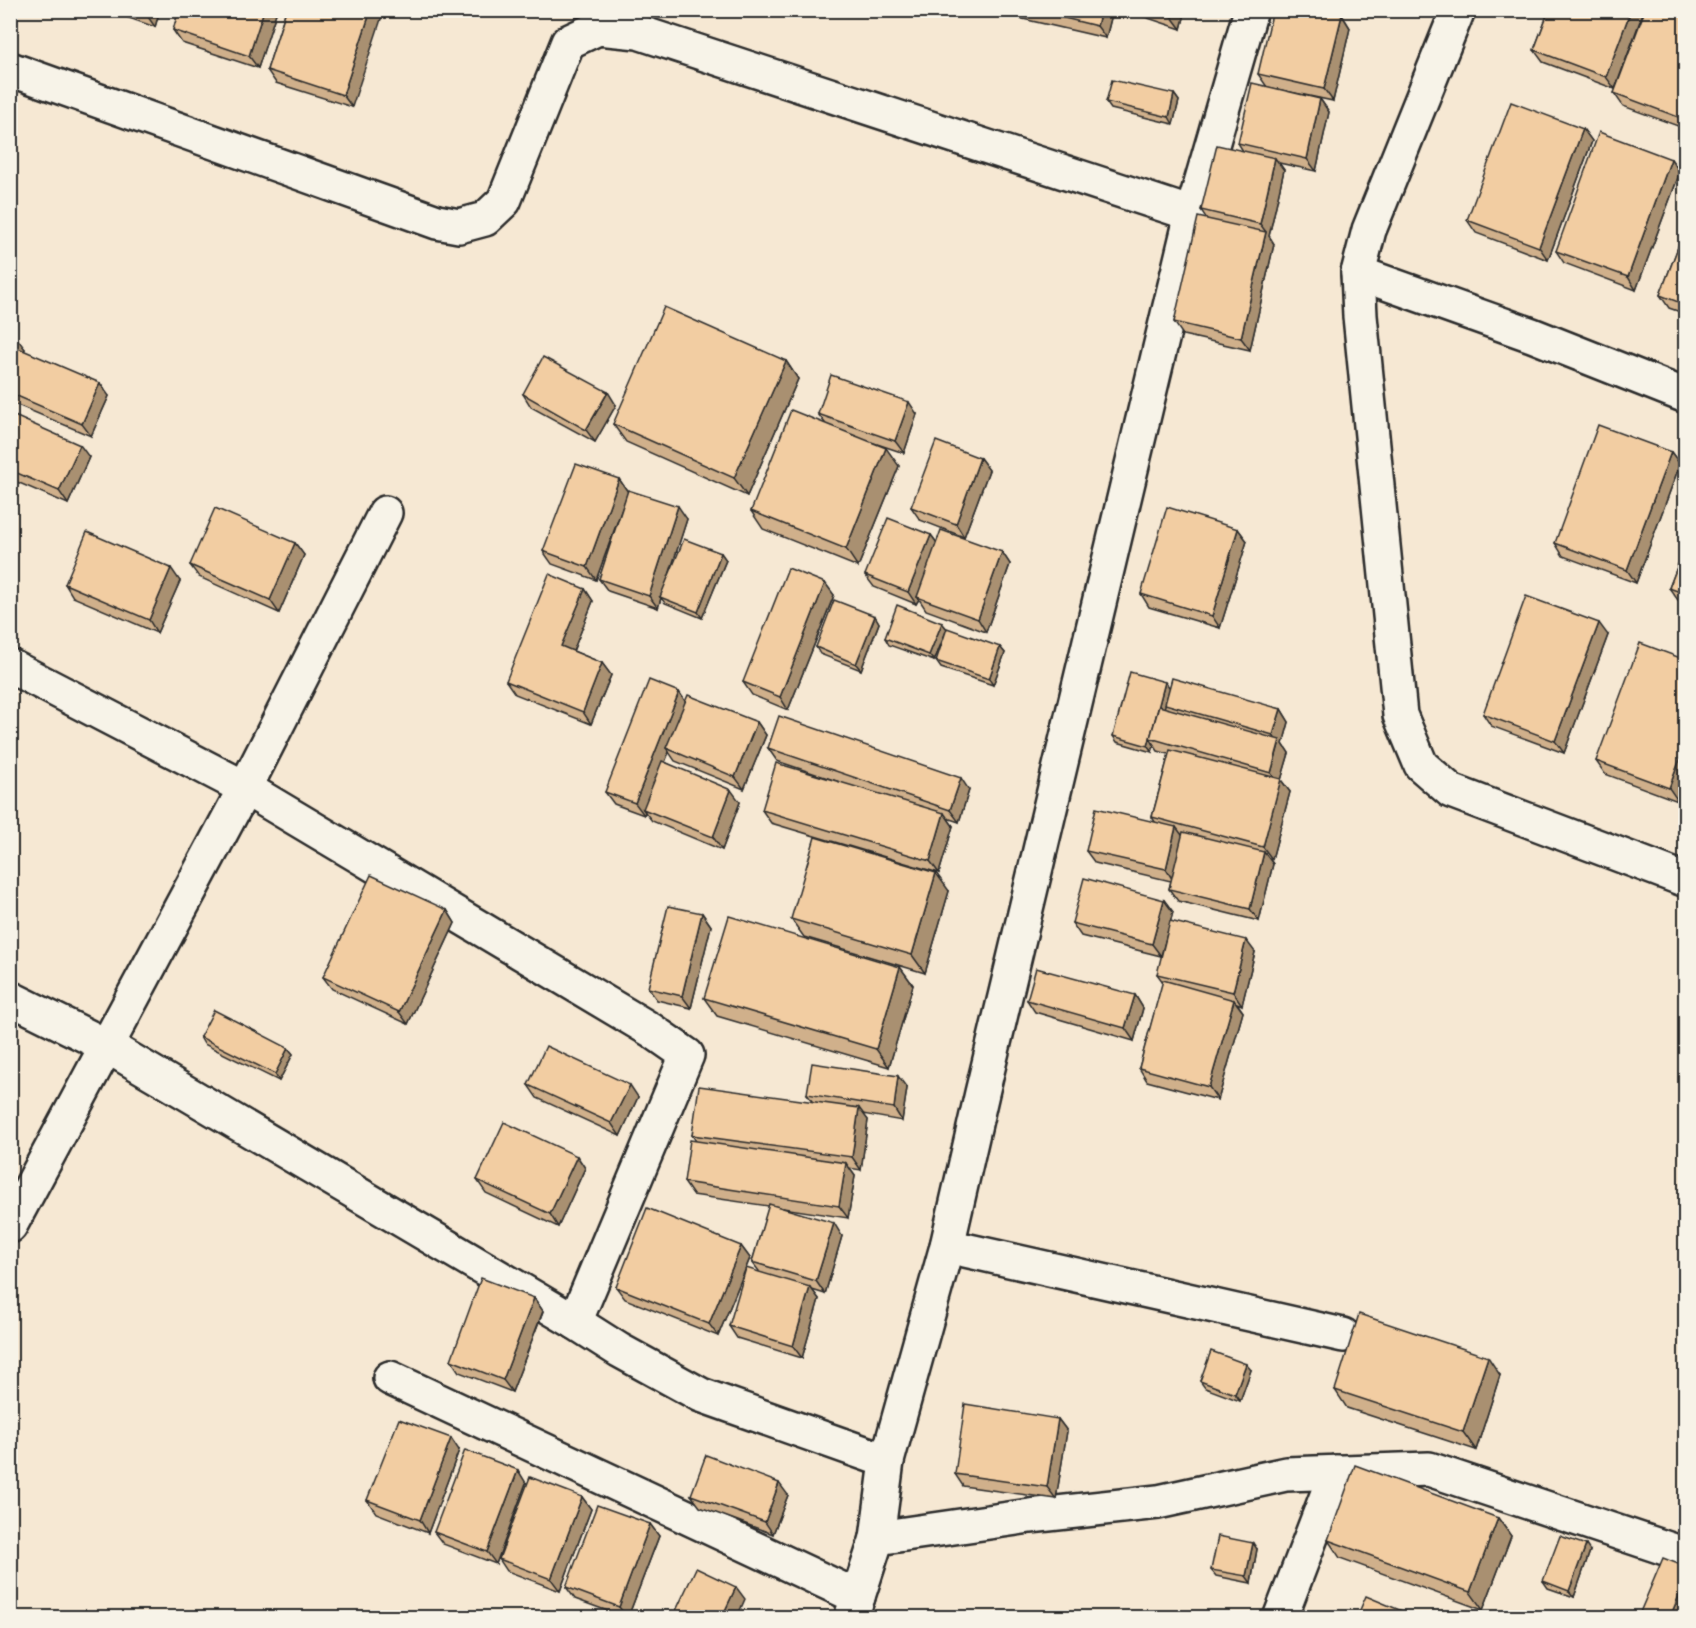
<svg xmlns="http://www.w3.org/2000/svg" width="1696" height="1628" viewBox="0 0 1696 1628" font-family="'Comic Neue',sans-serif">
  <rect width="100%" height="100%" fill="#f6e8d3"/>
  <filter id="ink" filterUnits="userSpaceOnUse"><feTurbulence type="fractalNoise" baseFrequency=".0167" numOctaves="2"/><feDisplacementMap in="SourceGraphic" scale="12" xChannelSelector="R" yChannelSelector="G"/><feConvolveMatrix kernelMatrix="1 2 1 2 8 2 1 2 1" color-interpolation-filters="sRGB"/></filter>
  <g filter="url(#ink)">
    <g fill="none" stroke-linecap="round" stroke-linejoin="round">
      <!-- minor casing -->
      <g stroke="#2b2b2b" stroke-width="38">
        <g id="minor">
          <polyline points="1458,10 1369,230 1358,273 1360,316 1400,715 1421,765 1451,791 1686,880"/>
          <polyline points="10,69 437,222 459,226 485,219 504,201 568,42 598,28 638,32 1192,214"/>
          <polyline points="1358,273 1532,335 1686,396"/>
          <polyline points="10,666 245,788 651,1030 687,1055 575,1322"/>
          <polyline points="10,998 107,1046 575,1322 619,1350 701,1395 887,1461"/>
          <polyline points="10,1226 245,788 385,513"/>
          <polyline points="947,1246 1343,1335"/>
          <polyline points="390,1378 858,1597"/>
          <polyline points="877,1538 1030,1516 1158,1502 1286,1474 1429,1469 1686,1555"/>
          <polyline points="851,1618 877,1538 887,1461 947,1246 982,1093 1192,214 1251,10"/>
          <polyline points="1280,1618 1336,1472"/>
        </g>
      </g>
      <!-- minor -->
      <use href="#minor" stroke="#f7f3e8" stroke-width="33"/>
    </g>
    <!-- wall -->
    <g fill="#d0b08b" stroke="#2b2b2b" stroke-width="1.5">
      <polygon points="106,10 160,10 155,27"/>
      <polygon points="179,10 277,10 258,68 182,43 173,30"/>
      <polygon points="286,10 352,107 276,83 267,70"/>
      <polygon points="1006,10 1113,10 1106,38 1010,16"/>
      <polygon points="1124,10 1186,10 1181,29"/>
      <polygon points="1549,10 1644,10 1615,89 1543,62 1534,50"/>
      <polygon points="1686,10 1686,129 1623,106 1614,93"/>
      <polygon points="1342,15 1350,28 1333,101 1267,87 1258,74"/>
      <polygon points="1174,94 1179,101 1173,124 1111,109 1106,102"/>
      <polygon points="1320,99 1329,112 1316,171 1279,163 1284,170 1269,236 1274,244 1250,350 1183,335 1174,322 1207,219 1201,210 1243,151 1238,143"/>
      <polygon points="1583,129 1592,141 1548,260 1476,233 1467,220"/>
      <polygon points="1671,159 1680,172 1636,290 1564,263 1556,251"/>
      <polygon points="1686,226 1686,314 1669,308 1660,295"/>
      <polygon points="10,334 25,349 24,351 109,396 91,436 10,402"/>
      <polygon points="786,361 798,379 747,496 626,442 613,424"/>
      <polygon points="523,394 616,405 595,442 531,407"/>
      <polygon points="10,414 89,457 68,504 10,479"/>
      <polygon points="818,414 917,414 904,453 871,442 899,466 858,567 763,529 751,511 825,423"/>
      <polygon points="1671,452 1680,464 1636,583 1563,556 1555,543"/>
      <polygon points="980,458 989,470 964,537 920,520 911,507"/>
      <polygon points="619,479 628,492 687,519 668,577 721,553 726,560 702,618 665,603 661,598 658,608 608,591 599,579 626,496 596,580 552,564 543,551"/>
      <polygon points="1238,529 1247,541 1220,628 1149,607 1141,594"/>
      <polygon points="931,535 937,543 1002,552 1010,564 986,632 926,610 919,599 916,604 874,587 865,575"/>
      <polygon points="295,543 304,555 279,613 199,577 190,565"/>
      <polygon points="1686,544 1686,603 1678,600 1669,588"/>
      <polygon points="180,581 157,633 73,597 65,584"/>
      <polygon points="825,583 834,595 788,710 752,695 743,682"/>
      <polygon points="585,589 593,601 573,651 602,663 611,675 591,724 515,694 506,681"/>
      <polygon points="875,616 879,623 861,670 820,654 816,647"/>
      <polygon points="942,623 947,629 934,661 889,645 885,638"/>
      <polygon points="1608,635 1564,753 1491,726 1483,714"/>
      <polygon points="1000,647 1005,653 993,685 941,668 936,661"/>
      <polygon points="1686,660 1686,779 1678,801 1605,774 1596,761"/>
      <polygon points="1169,688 1281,709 1289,722 1283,744 1289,753 1281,780 1290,792 1272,859 1269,858 1273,864 1259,921 1178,901 1169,889 1171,881 1095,863 1086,851 1155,822 1152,817 1169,754 1158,751 1154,745 1152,752 1117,742 1113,736"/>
      <polygon points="679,692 685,701 757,722 766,735 744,789 675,761 669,752 665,762 740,802 722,850 652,821 645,812 644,815 614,804 605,792"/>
      <polygon points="768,748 969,790 959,822 947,818 953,826 939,873 771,823 762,810 837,781 777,761"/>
      <polygon points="949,891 925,973 804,937 791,919"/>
      <polygon points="1164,900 1173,912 1161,956 1081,936 1072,923"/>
      <polygon points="447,910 455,923 408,1024 332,989 323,977"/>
      <polygon points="702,913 711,926 691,1008 657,1000 648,988"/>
      <polygon points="1255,952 1242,1005 1237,1003 1243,1012 1218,1100 1147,1081 1139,1068 1163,982 1157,974"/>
      <polygon points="900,967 913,985 889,1067 717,1016 704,998"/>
      <polygon points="1135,995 1143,1008 1134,1041 1035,1012 1027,1000"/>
      <polygon points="200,1037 288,1048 293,1054 279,1081 204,1044"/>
      <polygon points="528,1085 638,1097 620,1136 537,1098"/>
      <polygon points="907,1088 902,1121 863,1114 868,1120 861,1170 849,1168 855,1176 848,1218 783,1208 842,1236 825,1294 812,1290 819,1299 802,1358 737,1338 729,1326 759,1271 752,1262 769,1206 693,1195 684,1182 696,1141 692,1135 812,1101 807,1094"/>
      <polygon points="577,1156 585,1168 558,1227 486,1193 477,1180"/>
      <polygon points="741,1246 750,1258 718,1336 625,1299 616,1287"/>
      <polygon points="534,1298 543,1311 512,1392 459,1372 451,1360"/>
      <polygon points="1251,1370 1240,1401 1205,1388 1200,1381"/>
      <polygon points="1500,1375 1476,1450 1347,1408 1335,1390"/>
      <polygon points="1058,1419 1067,1431 1056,1499 963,1486 955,1474"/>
      <polygon points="459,1450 428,1533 376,1513 367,1500"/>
      <polygon points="526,1483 496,1564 443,1544 434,1532"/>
      <polygon points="691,1495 788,1495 773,1534 700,1507"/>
      <polygon points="582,1497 591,1509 560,1591 507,1571 499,1559"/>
      <polygon points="1498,1518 1511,1536 1483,1610 1340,1558 1328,1540"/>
      <polygon points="650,1524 659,1536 628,1617 624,1617 575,1599 566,1587"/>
      <polygon points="1257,1549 1251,1583 1216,1576 1211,1570"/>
      <polygon points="1590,1551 1574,1597 1548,1588 1543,1581"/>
    </g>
    <!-- shaded-wall -->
    <g fill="#a99071" stroke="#2b2b2b" stroke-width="1.5">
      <polygon points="148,10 160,10 155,27 146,14"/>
      <polygon points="264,10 277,10 258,68 249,56"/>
      <polygon points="371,10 384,10 352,107 343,95"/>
      <polygon points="1101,10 1113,10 1106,38 1097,26"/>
      <polygon points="1174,10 1186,10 1181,29 1172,17"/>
      <polygon points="1631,10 1644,10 1615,89 1606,77"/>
      <polygon points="1342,15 1350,28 1333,101 1324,89"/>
      <polygon points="1174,94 1179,101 1173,124 1169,117"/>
      <polygon points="1320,99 1329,112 1316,171 1307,159"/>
      <polygon points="1583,129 1592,141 1548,260 1539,247"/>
      <polygon points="1275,158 1284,170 1269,236 1274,244 1250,350 1241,338 1266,232 1260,224"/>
      <polygon points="1671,159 1680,172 1636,290 1628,277"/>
      <polygon points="16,337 25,349 10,383 10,350"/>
      <polygon points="786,361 798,379 747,496 734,478"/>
      <polygon points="100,383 109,396 91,436 82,424"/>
      <polygon points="608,392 616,405 595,442 586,430"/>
      <polygon points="909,402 917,414 904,453 895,441"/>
      <polygon points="80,445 89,457 68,504 59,491"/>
      <polygon points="886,448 899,466 858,567 846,549"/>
      <polygon points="1671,452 1680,464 1636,583 1627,570"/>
      <polygon points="980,458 989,470 964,537 956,524"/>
      <polygon points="619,479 628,492 596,580 587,567"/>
      <polygon points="678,506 687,519 662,597 660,597 661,598 658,608 649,596"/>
      <polygon points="1238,529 1247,541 1220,628 1212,616"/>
      <polygon points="931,535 940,547 917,597 919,599 916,604 908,592"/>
      <polygon points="295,543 304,555 279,613 270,600"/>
      <polygon points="1002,552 1010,564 986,632 978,619"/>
      <polygon points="721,553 726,560 702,618 698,612"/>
      <polygon points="171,568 180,581 157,633 149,620"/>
      <polygon points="825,583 834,595 788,710 780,697"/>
      <polygon points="585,589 593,601 570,659 561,646"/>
      <polygon points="875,616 879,623 861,670 856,664"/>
      <polygon points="942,623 947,629 934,661 929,655"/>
      <polygon points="1599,623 1608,635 1564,753 1555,741"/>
      <polygon points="1000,647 1005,653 993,685 989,679"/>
      <polygon points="602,663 611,675 591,724 583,712"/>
      <polygon points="1165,682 1170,688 1155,740 1150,738"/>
      <polygon points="679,692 687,704 666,748 669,752 646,810 643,809 645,812 644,815 635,803"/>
      <polygon points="1281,709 1289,722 1283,744 1289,753 1281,780 1290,792 1272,859 1263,847 1279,785 1271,773 1279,745 1273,735"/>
      <polygon points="757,722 766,735 744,789 735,777"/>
      <polygon points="1150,738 1154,745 1152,752 1148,746"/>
      <polygon points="1686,743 1686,779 1678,801 1669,788"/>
      <polygon points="961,778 969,790 959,822 950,810"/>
      <polygon points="731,790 740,802 722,850 713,837"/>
      <polygon points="944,813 953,826 939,873 930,861"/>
      <polygon points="1176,827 1185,839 1174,882 1166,869"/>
      <polygon points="1264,852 1273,864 1259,921 1250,909"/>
      <polygon points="936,873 949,891 925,973 912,955"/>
      <polygon points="1164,900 1173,912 1161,956 1152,944"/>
      <polygon points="447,910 455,923 408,1024 399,1012"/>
      <polygon points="702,913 711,926 691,1008 682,996"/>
      <polygon points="1246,940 1255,952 1242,1005 1233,992"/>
      <polygon points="900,967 913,985 889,1067 876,1049"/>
      <polygon points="1135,995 1143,1008 1134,1041 1125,1028"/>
      <polygon points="1234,1000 1243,1012 1218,1100 1209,1087"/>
      <polygon points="288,1048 293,1054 279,1081 275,1074"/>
      <polygon points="898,1076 907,1088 902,1121 894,1108"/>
      <polygon points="630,1085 638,1097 620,1136 611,1123"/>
      <polygon points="859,1108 868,1120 861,1170 852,1157"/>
      <polygon points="577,1156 585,1168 558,1227 550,1214"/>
      <polygon points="846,1163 855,1176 848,1218 839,1206"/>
      <polygon points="834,1223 842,1236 825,1294 816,1281"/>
      <polygon points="741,1246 750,1258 718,1336 709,1324"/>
      <polygon points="810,1287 819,1299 802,1358 793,1346"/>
      <polygon points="534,1298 543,1311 512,1392 503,1380"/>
      <polygon points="1488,1357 1500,1375 1476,1450 1463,1432"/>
      <polygon points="1246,1364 1251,1370 1240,1401 1235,1394"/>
      <polygon points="1058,1419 1067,1431 1056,1499 1047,1487"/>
      <polygon points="451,1438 459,1450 428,1533 420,1520"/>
      <polygon points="518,1470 526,1483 496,1564 487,1552"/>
      <polygon points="779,1483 788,1495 773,1534 765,1522"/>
      <polygon points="582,1497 591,1509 560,1591 551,1579"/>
      <polygon points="1498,1518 1511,1536 1483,1610 1470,1592"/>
      <polygon points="650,1524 659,1536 628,1617 627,1617 619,1607"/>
      <polygon points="1253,1543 1257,1549 1251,1583 1246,1576"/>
      <polygon points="1586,1545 1590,1551 1574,1597 1569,1591"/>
      <polygon points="1686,1579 1686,1617 1670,1617"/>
      <polygon points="736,1587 745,1599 737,1617 722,1617"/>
    </g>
    <!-- building -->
    <g fill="#f2cda2" stroke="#2b2b2b" stroke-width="1.5">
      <polygon points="135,10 148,10 146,14"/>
      <polygon points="179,10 264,10 249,56 173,30"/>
      <polygon points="286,10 371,10 343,95 267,70"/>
      <polygon points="1032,10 1101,10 1097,26"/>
      <polygon points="1152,10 1174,10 1172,17"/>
      <polygon points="1273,10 1320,10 1342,15 1324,89 1258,74"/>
      <polygon points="1549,10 1631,10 1606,77 1534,50"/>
      <polygon points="1645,10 1686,10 1686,120 1614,93"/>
      <polygon points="1112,80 1174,94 1169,117 1106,102"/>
      <polygon points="1252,83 1320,99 1307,159 1238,143"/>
      <polygon points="1511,102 1583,129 1539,247 1467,220"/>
      <polygon points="1599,132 1671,159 1628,277 1556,251"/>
      <polygon points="1217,145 1275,158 1260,224 1201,210"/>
      <polygon points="1198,217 1266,232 1241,338 1174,322"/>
      <polygon points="1686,226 1686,305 1660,295"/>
      <polygon points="664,307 786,361 734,478 613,424"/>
      <polygon points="10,334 16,337 10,350"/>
      <polygon points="18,348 100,383 82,424 10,393 10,365"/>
      <polygon points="543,357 608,392 586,430 523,394"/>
      <polygon points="831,375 909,402 895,441 818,414"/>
      <polygon points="791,410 886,448 846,549 751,511"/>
      <polygon points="10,414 80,445 59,491 10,470"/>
      <polygon points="1598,425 1671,452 1627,570 1555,543"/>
      <polygon points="936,441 980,458 956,524 911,507"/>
      <polygon points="576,464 619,479 587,567 543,551"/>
      <polygon points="628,490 678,506 649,596 599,579"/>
      <polygon points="1167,507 1238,529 1212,616 1141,594"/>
      <polygon points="215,508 295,543 270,600 190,565"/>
      <polygon points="888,518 931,535 908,592 865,575"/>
      <polygon points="941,530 1002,552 978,619 917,597"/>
      <polygon points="87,532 171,568 149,620 65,584"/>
      <polygon points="684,539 721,553 698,612 660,597"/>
      <polygon points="1686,544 1686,594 1669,588"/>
      <polygon points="788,568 825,583 780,697 743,682"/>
      <polygon points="549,574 585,589 561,646 602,663 583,712 506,681"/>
      <polygon points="1526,596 1599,623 1555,741 1483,714"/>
      <polygon points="834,600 875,616 856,664 816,647"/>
      <polygon points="897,605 942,623 929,655 885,638"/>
      <polygon points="947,628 1000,647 989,679 936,661"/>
      <polygon points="1640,643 1686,660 1686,743 1669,788 1596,761"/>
      <polygon points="1130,672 1165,682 1148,746 1113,736"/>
      <polygon points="1172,678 1281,709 1273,735 1165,704"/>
      <polygon points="649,680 679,692 635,803 605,792"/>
      <polygon points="688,695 757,722 735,777 666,748"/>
      <polygon points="1159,706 1280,740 1271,773 1150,738"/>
      <polygon points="779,716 961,778 950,810 768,748"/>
      <polygon points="1170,750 1281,779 1263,847 1152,817"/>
      <polygon points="662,761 731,790 713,837 643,809"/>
      <polygon points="776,763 944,813 930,861 762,810"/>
      <polygon points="1096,808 1176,827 1166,869 1086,851"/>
      <polygon points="1183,832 1264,852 1250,909 1169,889"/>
      <polygon points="815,837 936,873 912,955 791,919"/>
      <polygon points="371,875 447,910 399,1012 323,977"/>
      <polygon points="1084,878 1164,900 1152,944 1072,923"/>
      <polygon points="668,906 702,913 682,996 648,988"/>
      <polygon points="729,916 900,967 876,1049 704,998"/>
      <polygon points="1170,921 1246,940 1233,992 1157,974"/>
      <polygon points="1036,968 1135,995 1125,1028 1027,1000"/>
      <polygon points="1163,980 1234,1000 1209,1087 1139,1068"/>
      <polygon points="214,1010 288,1048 275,1074 200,1037"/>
      <polygon points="546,1046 630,1085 611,1123 528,1085"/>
      <polygon points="812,1063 898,1076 894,1108 807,1094"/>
      <polygon points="699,1086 859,1108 852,1157 692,1135"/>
      <polygon points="504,1122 577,1156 550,1214 477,1180"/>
      <polygon points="690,1140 846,1163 839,1206 684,1182"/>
      <polygon points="769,1204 834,1223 816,1281 752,1262"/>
      <polygon points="647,1208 741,1246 709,1324 616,1287"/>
      <polygon points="746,1268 810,1287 793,1346 729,1326"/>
      <polygon points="481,1278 534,1298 503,1380 451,1360"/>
      <polygon points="1359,1314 1488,1357 1463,1432 1335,1390"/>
      <polygon points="1211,1351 1246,1364 1235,1394 1200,1381"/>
      <polygon points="965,1404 1058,1419 1047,1487 955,1474"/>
      <polygon points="399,1419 451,1438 420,1520 367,1500"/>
      <polygon points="465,1450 518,1470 487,1552 434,1532"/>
      <polygon points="706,1455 779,1483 765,1522 691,1495"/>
      <polygon points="1355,1465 1498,1518 1470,1592 1328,1540"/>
      <polygon points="530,1477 582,1497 551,1579 499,1559"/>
      <polygon points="597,1505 650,1524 619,1607 566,1587"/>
      <polygon points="1218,1536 1253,1543 1246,1576 1211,1570"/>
      <polygon points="1560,1536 1586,1545 1569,1591 1543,1581"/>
      <polygon points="1663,1558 1686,1567 1686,1579 1670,1617 1638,1617"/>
      <polygon points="696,1568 736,1587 722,1617 673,1617"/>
      <polygon points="1366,1596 1414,1616 1413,1617 1357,1617"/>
    </g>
  </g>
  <!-- margin -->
  <rect width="1696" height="1628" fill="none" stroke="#f7f3e8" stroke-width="36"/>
  <rect x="18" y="18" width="1660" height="1592" fill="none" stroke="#2b2b2b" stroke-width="2" filter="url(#ink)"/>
</svg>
